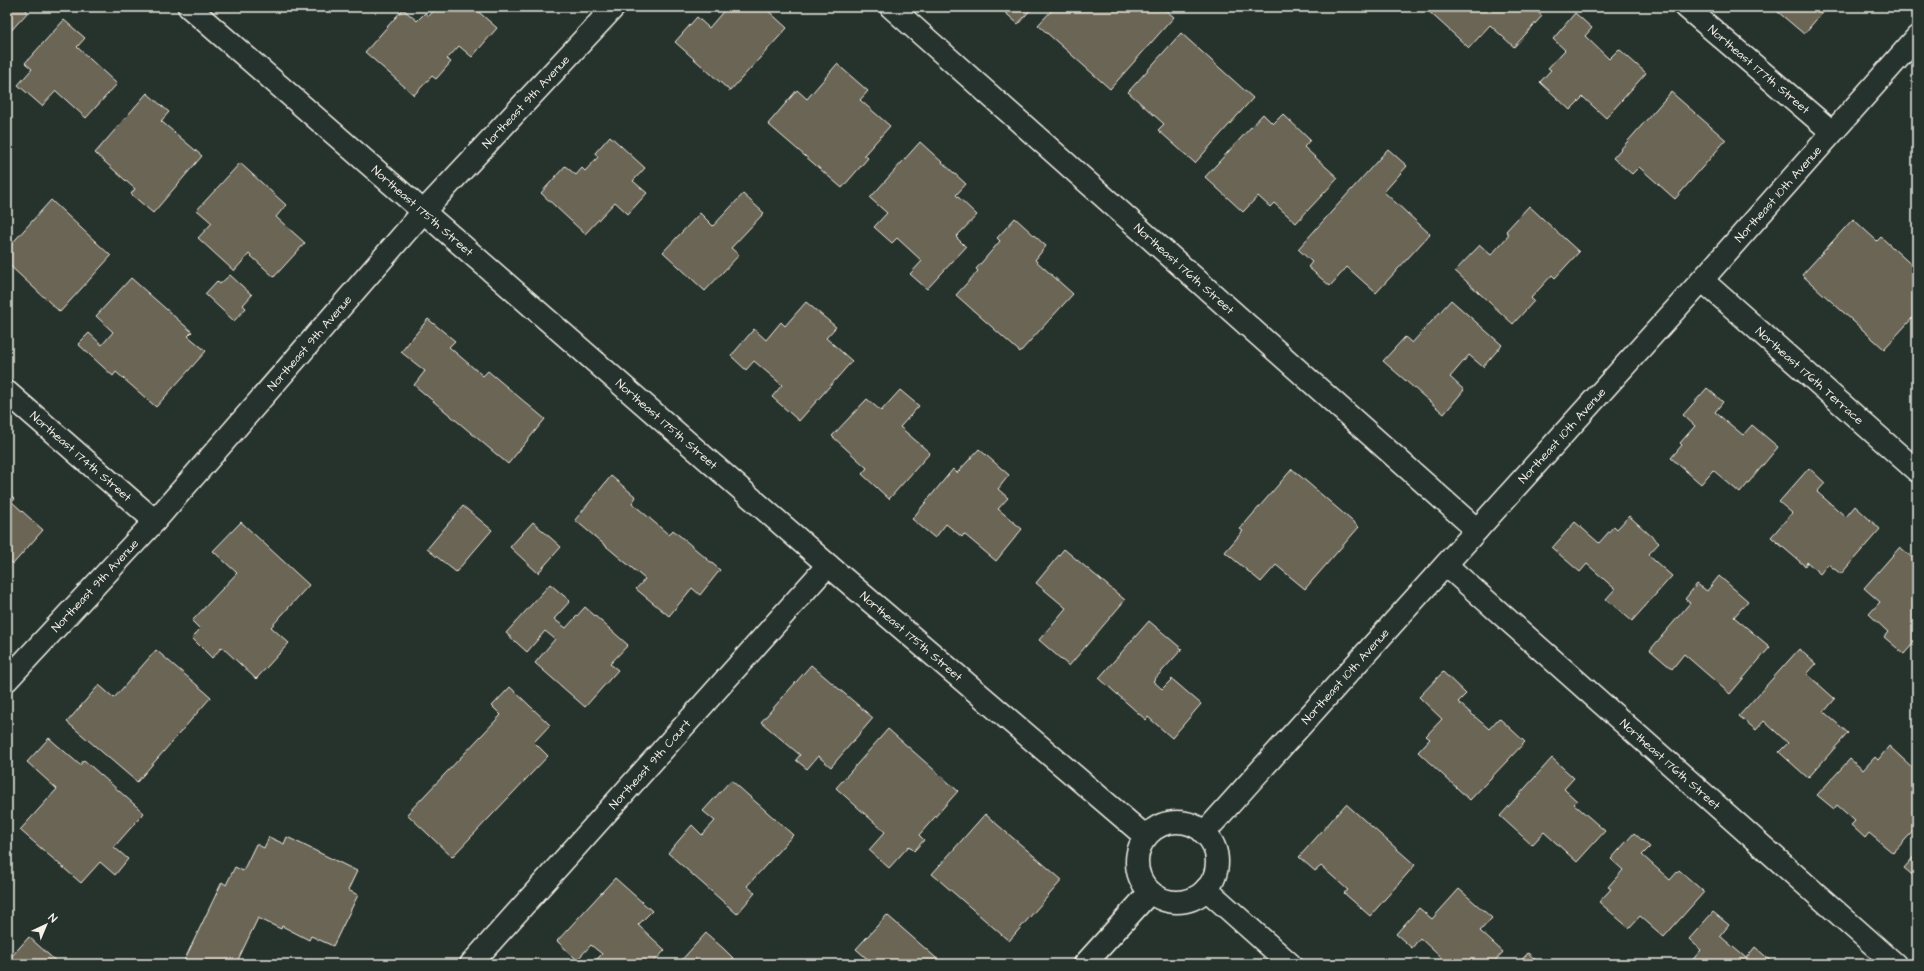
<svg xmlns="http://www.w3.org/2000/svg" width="1924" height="971" viewBox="0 0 1924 971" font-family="'Architects Daughter',sans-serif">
  <rect width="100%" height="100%" fill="#26332d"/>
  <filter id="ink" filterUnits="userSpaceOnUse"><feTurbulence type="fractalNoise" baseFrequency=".025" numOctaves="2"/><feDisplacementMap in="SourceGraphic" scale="8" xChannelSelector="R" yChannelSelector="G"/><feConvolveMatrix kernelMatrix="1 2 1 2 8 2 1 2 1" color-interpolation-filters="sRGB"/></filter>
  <g filter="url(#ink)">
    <!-- building -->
    <g fill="#6b6554" stroke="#f4f1e8">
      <polygon points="7,7 23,7 28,12 7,35"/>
      <polygon points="437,7 473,7 497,28 472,57 459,46 447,59 451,62 436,79 432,76 414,95 365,52 403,9 417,21 425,13 429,16"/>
      <polygon points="727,7 764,7 787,28 730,91 675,42 697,17 709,28"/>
      <polygon points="999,7 1033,7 1018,24"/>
      <polygon points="1055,7 1162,7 1174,17 1110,89 1038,25"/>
      <polygon points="1532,7 1542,16 1514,47 1490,25 1469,48 1425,8"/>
      <polygon points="1772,7 1825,7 1826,8 1804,34"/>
      <polygon points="1575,13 1592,28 1585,36 1609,59 1619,49 1646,73 1606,118 1583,97 1570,110 1540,82 1551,70 1548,68 1565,50 1553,39"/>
      <polygon points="64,20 85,38 77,47 117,84 86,118 56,91 42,106 18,85 32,69 25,63"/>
      <polygon points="1181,33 1253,98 1195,163 1158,130 1164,124 1128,92"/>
      <polygon points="837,64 868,91 860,100 890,126 864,155 868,158 842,188 768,124 797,90 807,99"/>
      <polygon points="1671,92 1726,140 1675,199 1639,167 1632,174 1613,158"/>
      <polygon points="147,93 169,112 161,121 202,156 153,213 131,194 135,189 95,153"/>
      <polygon points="1263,114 1273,124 1283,114 1310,140 1304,147 1338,178 1296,223 1274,203 1270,207 1258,196 1243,212 1205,177"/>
      <polygon points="610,136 645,168 633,181 647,193 628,214 615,202 585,234 541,193 565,166 576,175 582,168 585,171 598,157 595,153"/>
      <polygon points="920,142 966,184 956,195 977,215 956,237 966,247 927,289 910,274 922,261 897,238 892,243 874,227 887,213 870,198"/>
      <polygon points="1388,149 1407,166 1384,192 1430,234 1376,293 1347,267 1330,286 1308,267 1312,262 1298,249"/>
      <polygon points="240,163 286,205 276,217 305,243 274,277 249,254 234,271 198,238 212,223 197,210"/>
      <polygon points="743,194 764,213 731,248 739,255 705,291 663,252 700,213 713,226"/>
      <polygon points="51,200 111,256 60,312 7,263 7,249"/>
      <polygon points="1529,206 1579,252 1555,278 1552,275 1531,298 1534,301 1513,324 1455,271 1480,245 1491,255 1509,235 1506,231"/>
      <polygon points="1015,218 1046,246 1035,260 1073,294 1020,352 956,295 978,271 976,269 1000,241 997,238"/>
      <polygon points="1853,219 1877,241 1881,237 1917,270 1917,313 1884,349 1802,275"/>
      <polygon points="230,275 252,295 243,305 246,308 234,321 205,294 217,281 220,284"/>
      <polygon points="131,278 192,332 188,336 206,351 156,407 116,372 113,376 78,344 89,333 102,345 113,332 96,316"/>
      <polygon points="1451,300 1502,345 1483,367 1469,355 1450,377 1464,390 1444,414 1383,361 1405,337 1412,343"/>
      <polygon points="806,302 836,327 826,338 852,361 799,421 772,397 782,385 754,361 746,370 731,356 754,329 766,340 781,322 785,326"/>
      <polygon points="428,319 455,341 449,347 483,376 488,371 545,419 508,464 414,385 425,371 401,352"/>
      <polygon points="1707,388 1723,402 1715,412 1743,435 1752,425 1778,447 1740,493 1713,470 1701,484 1671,458 1682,445 1680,443 1695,426 1683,415"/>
      <polygon points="900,390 919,406 900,427 930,453 889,499 862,474 867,468 832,436 867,399 881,411"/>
      <polygon points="979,449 1009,475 998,489 1008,498 998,509 1022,529 996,561 964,534 962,537 946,524 935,538 912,519 953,469 957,473"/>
      <polygon points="1809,468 1825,483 1817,492 1846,517 1855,506 1880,529 1841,574 1828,564 1820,574 1807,562 1805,566 1771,537 1792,513 1779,502"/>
      <polygon points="1292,469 1359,527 1305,589 1276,565 1261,582 1225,552 1243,531 1240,529"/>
      <polygon points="611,476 636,497 632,503 669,535 673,530 720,570 700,595 692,588 669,616 636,589 645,579 575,520"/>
      <polygon points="7,492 15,499 12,502 43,530 13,564 7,559"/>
      <polygon points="463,506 492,530 456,572 427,549"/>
      <polygon points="1629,516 1659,543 1648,555 1672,576 1632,621 1606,599 1615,589 1587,564 1580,572 1552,548 1575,522 1599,543 1614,526 1617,529"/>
      <polygon points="241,522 309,585 271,627 289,643 256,679 222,647 212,658 192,638 200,629 192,621 237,573 213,551"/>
      <polygon points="533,522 561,547 538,573 510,547"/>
      <polygon points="1900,547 1917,562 1917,639 1904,654 1884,637 1888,632 1869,614 1880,602 1864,588"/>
      <polygon points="1064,549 1125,600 1069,666 1039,640 1066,608 1036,583"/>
      <polygon points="1719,576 1748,601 1734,617 1770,647 1730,694 1684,654 1672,669 1650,650 1690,603 1685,599 1697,584 1707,591"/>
      <polygon points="550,584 570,601 554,619 566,628 585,607 628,645 610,664 618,670 585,707 535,663 555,639 545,631 527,652 506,633"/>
      <polygon points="1149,621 1182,649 1153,681 1162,689 1172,679 1201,704 1172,738 1148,717 1146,720 1099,678"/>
      <polygon points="1799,649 1816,664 1807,674 1835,699 1824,712 1848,733 1808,778 1779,752 1788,743 1764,721 1756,730 1739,716"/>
      <polygon points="156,650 211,697 137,782 67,722 99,685 114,698"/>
      <polygon points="811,665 873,718 831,767 818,756 807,769 796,760 800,755 761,722"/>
      <polygon points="1443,672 1466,694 1458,702 1489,729 1499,718 1525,742 1470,800 1418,752 1430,739 1426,736 1442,719 1419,697"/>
      <polygon points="510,687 550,725 534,742 548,756 452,857 407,814 501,715 492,706"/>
      <polygon points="888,729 958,791 919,835 924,840 914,851 909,846 889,868 869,850 885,832 836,788"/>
      <polygon points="49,738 80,765 84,760 144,813 114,847 128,859 115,875 100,862 81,883 20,830 57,789 27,762"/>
      <polygon points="1889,746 1914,769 1917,766 1917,827 1893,853 1869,833 1865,838 1851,825 1855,821 1837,805 1834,809 1817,795 1850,759 1863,770 1875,757 1878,760"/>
      <polygon points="1552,758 1574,778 1564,789 1577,801 1574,804 1605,831 1577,862 1544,832 1532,845 1500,816"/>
      <polygon points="731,780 793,835 747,886 755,893 737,914 668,853 692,825 702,835 715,821 703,811"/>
      <polygon points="1346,804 1415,865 1370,916 1344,893 1348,890 1321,866 1315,871 1299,857"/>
      <polygon points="985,814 1062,880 1009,941 932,874"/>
      <polygon points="1634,833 1650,847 1642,855 1670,880 1679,870 1704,892 1664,937 1640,916 1629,928 1599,902 1611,889 1608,887 1623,870 1611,859"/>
      <polygon points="269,837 284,844 287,837 357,871 348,890 358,895 333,946 311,936 309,940 282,926 281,929 258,918 236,964 191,964 184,961 222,882 226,885 235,867 243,871 256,844 264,848"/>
      <polygon points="1917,853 1917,879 1904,868"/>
      <polygon points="615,878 652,911 638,925 665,950 652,964 595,964 593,963 602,954 591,945 577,960 557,941"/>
      <polygon points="1459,889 1492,918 1480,931 1503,952 1492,964 1448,964 1420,938 1412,948 1396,934 1419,908 1432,919"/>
      <polygon points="1713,912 1729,925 1720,936 1746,958 1755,947 1774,964 1689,964 1701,950 1689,939"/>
      <polygon points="887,915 943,964 873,964 856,949"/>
      <polygon points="706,933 725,950 739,964 678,964"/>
      <polygon points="29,937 59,964 14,964 10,958"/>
      <polygon points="1528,953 1540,964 1518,964"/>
    </g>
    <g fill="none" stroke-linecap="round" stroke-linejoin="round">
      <!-- minor casing -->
      <g stroke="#f4f1e8" stroke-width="25">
        <g id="minor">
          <path id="s1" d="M189 7 828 565 1146 837"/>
          <path id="s2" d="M891 7 1477 530"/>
          <path id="s3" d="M1686 7 1832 132"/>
          <path id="s4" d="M1702 280 1917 471"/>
          <path id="s5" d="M7 392 155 521"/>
          <path id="s6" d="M1446 565 1895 964"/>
          <path id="s7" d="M7 680 155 521 424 211 614 7"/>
          <polyline points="1206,889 1290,964"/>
          <path id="s8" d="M471 964 828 565"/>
        </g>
      </g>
      <!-- tertiary casing -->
      <g stroke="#f4f1e8" stroke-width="25">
        <g id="tertiary">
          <circle cx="1177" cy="862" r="40"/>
          <path id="s9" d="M1204 833 1702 280 1917 37"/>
          <polyline points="1085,964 1150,892"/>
        </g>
      </g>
      <!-- minor -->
      <use href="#minor" stroke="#26332d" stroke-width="22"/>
      <!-- tertiary -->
      <use href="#tertiary" stroke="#26332d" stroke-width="22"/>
    </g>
  </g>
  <g text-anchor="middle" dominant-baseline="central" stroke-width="3" stroke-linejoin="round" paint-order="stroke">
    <!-- street labels -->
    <g font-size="12" fill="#f4f1e8" stroke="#26332d">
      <text stroke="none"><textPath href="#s3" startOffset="96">Northeast 177th Street</textPath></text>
      <text stroke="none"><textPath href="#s7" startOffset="777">Northeast 9th Avenue</textPath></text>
      <text stroke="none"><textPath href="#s9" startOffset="859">Northeast 10th Avenue</textPath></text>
      <text stroke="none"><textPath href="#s1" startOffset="310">Northeast 175th Street</textPath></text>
      <text stroke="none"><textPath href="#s2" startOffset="393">Northeast 176th Street</textPath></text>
      <text stroke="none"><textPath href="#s7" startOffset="453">Northeast 9th Avenue</textPath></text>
      <text stroke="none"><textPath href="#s4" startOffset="144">Northeast 176th Terrace</textPath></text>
      <text stroke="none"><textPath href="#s1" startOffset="634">Northeast 175th Street</textPath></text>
      <text stroke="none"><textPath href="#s9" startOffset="535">Northeast 10th Avenue</textPath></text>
      <text stroke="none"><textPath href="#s5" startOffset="98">Northeast 174th Street</textPath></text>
      <text stroke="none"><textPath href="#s7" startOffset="129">Northeast 9th Avenue</textPath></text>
      <text stroke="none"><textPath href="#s1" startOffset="958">Northeast 175th Street</textPath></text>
      <text stroke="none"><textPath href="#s9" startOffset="211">Northeast 10th Avenue</textPath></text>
      <text stroke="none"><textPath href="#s8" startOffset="268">Northeast 9th Court</textPath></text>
      <text stroke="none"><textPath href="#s6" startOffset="300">Northeast 176th Street</textPath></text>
    </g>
  </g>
  <!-- margin -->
  <rect width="1924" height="971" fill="none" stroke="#26332d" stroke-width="24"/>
  <rect x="12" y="12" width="1900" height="947" fill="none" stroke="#f4f1e8" stroke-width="1.5" filter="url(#ink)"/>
  <!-- north arrow -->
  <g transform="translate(46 925) rotate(44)" stroke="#26332d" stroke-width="3" paint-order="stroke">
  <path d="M0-3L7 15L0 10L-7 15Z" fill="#f4f1e8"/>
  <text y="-6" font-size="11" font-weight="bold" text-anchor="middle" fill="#f4f1e8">N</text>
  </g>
</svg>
